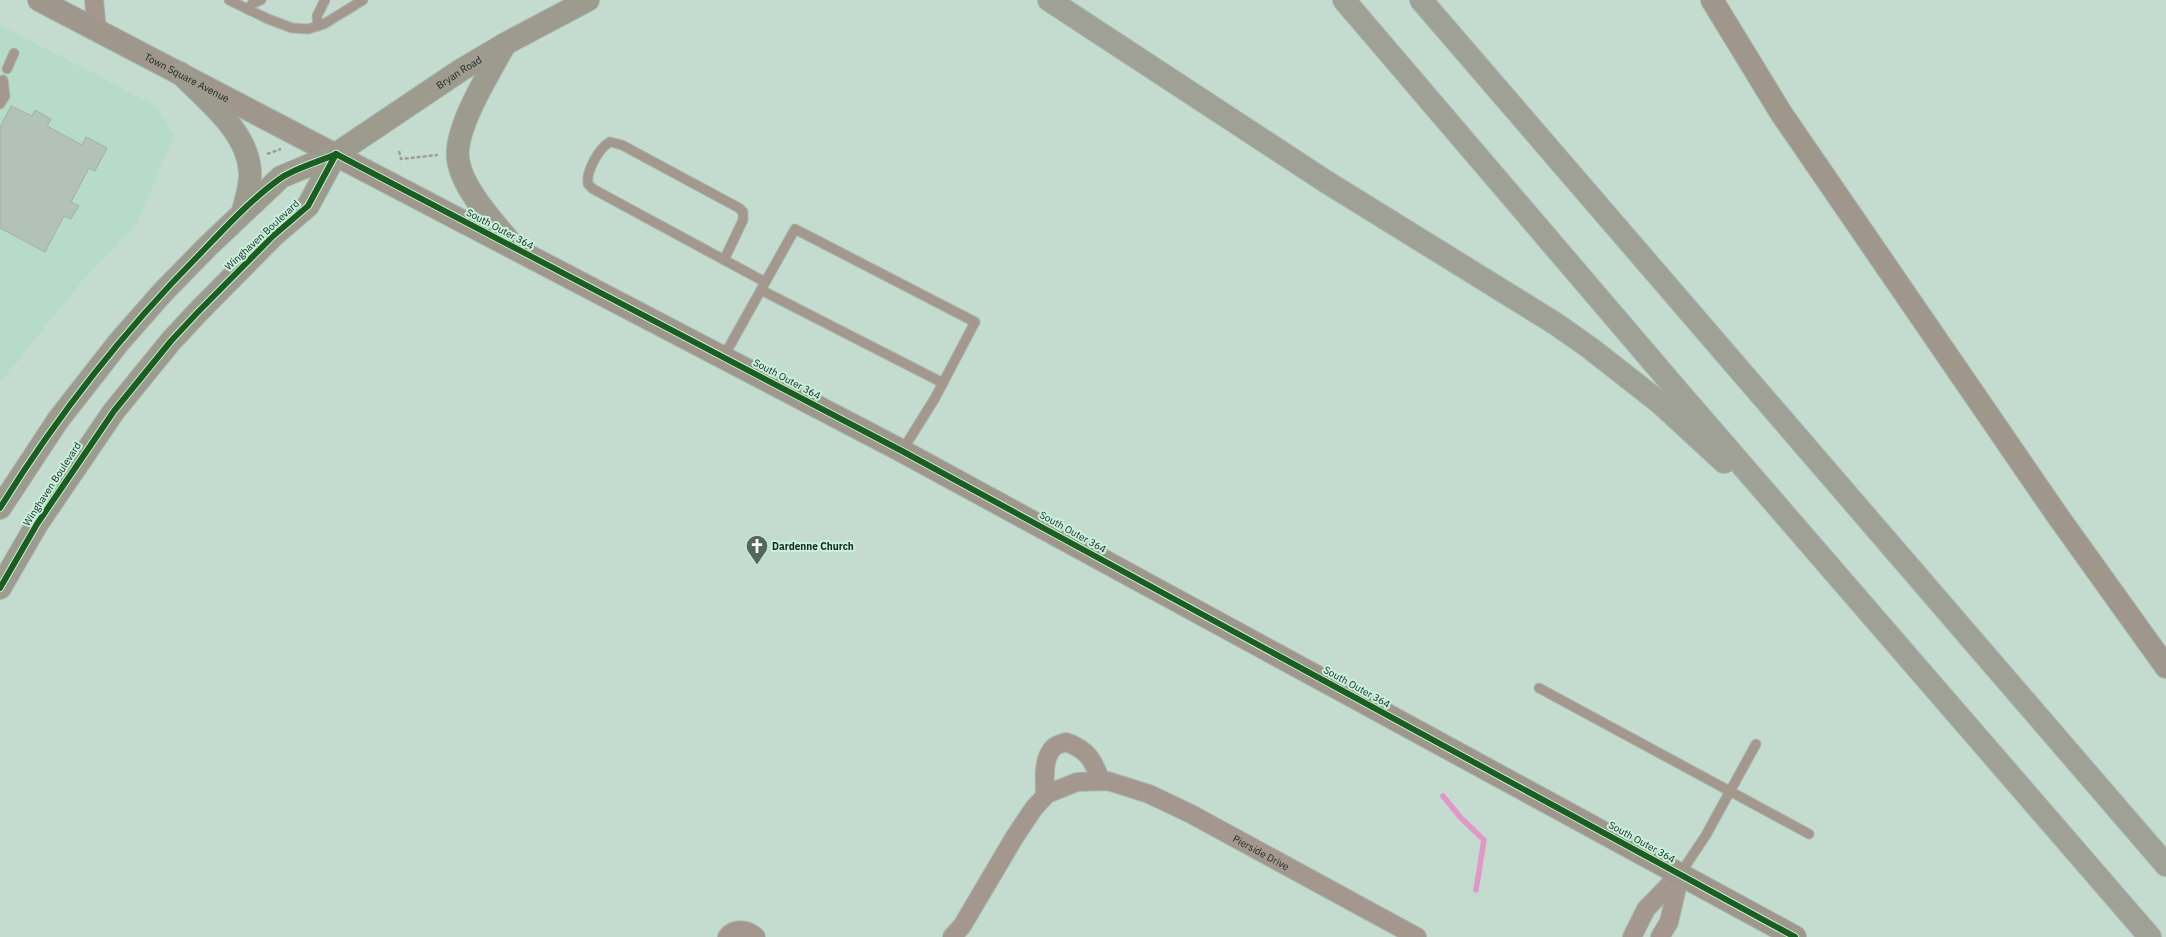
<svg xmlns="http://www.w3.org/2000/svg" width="2166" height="937" viewBox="0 0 2166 937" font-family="'IBM Plex Sans',sans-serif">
  <rect width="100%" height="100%" fill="#c4dbcf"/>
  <!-- built -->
  <polygon fill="#b6dbc8" points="0,25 156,106 174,136 137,223 81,282 0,382"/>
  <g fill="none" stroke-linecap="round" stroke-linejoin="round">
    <!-- stream -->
    <polyline stroke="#e198c8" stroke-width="5.5" points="1443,796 1460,817 1484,840 1476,890"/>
  </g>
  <!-- building -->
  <polygon fill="#b3c2b7" stroke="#a0b0a5" points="11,106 32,116 35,110 51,119 47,126 82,145 86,137 107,148 95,171 89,168 71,202 79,206 71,219 64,216 45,252 0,228 0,127"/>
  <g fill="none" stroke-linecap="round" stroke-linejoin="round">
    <!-- lane casing -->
    <g stroke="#a7b9b0" stroke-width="11">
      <g id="lane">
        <polyline points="229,0 268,19 292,28 308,29 324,24 363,0"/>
        <polyline points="249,10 252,4 261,0"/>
        <polyline points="318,26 317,16 325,0"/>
        <polyline points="7,69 14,53"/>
        <polyline points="0,104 5,96 3,80"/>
        <path d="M724 260 743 220V212L739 208 622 145 610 142C599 148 586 171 588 184L593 189 765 282"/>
        <polyline points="761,290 943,383"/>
        <polyline points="724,356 795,229 975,322 935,398 902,451"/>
        <polyline points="1539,688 1809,834"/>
        <polyline points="1680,874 1706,835 1756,744"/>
      </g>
    </g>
    <!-- street casing -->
    <g stroke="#a7b9b0" stroke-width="20">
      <g id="street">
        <polyline points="94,0 97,30"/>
        <path d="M1045 796C1045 782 1042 758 1054 747 1056 745 1063 743 1066 742 1088 750 1093 760 1101 781"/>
        <path d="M727 937C734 927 748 929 756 937"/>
        <path id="s1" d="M952 937 962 926 1014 838 1034 808 1047 794 1077 782 1108 781 1149 794 1191 814 1417 937"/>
        <polyline points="1632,937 1646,909 1680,874"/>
        <polyline points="1660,937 1669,922 1680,874"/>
      </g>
    </g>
    <!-- secondary casing -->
    <g stroke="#a7b9b0" stroke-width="24">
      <g id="secondary">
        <path id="s2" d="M39 0 902 451 1795 937"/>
        <polyline points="1712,0 1781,113 2057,515 2166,667"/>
      </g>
    </g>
    <!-- primary casing -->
    <g stroke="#a7b9b0" stroke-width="24">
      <g id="primary">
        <path d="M505 44C490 72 454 128 458 159 462 190 496 224 515 248"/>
        <path d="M180 73C206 100 248 131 250 172 251 185 246 199 243 211"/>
        <path id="s3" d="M0 508 58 420 119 342 163 292 208 246 281 177 336 154 461 70 505 44 588 0"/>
        <polyline points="0,588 37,524 114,411 171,341 197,313 273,236 308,206 336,154"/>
      </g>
    </g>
    <!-- highway casing -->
    <g stroke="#a7b9b0" stroke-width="24">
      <g id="highway">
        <polyline points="1049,0 1325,181 1556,324 1590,348 1659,402 1724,462"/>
        <polyline points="1344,0 1683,397 2150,937"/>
        <polyline points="1421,0 2166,865"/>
      </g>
    </g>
    <!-- path -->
    <g stroke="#9f9e94" stroke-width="2.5" stroke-dasharray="4 2" stroke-linecap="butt">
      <polyline points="399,151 401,159 438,155"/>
      <polyline points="267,154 281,149"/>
    </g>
    <!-- lane -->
    <use href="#lane" stroke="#a4988e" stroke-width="9"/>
    <!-- street -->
    <use href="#street" stroke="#a4988e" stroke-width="18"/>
    <!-- secondary -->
    <use href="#secondary" stroke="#9f978b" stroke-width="22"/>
    <!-- primary -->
    <use href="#primary" stroke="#9d9a8e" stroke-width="22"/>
    <!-- highway -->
    <use href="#highway" stroke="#9fa197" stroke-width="22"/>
    <!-- cycleway casing -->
    <g stroke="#c8f1db" stroke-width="8">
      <g id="cycleway">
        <polyline points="336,154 902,451 1795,937"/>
        <path d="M0 508C57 416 123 332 199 255 224 229 251 199 281 178 293 169 321 161 336 154"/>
        <polyline points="0,588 37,524 114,411 171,341 197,313 273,236 308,206 336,154"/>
      </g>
    </g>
    <!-- cycleway -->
    <use href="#cycleway" stroke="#1b5e20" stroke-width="6"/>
  </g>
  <!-- icons -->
  <defs>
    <g id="church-pin" transform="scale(1.15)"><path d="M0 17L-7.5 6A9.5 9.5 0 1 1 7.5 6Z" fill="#54665d" stroke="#c8f1db"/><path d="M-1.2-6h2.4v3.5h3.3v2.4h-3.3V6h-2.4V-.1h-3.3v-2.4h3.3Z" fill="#fff"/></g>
  </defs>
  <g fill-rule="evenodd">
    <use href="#church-pin" x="757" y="546"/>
  </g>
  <g text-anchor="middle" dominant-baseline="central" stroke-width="4" stroke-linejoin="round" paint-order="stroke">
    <!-- street labels -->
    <g font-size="10" fill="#182720" stroke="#c8f1db">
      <text stroke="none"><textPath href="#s3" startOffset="643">Bryan Road</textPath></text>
      <text stroke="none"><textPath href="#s2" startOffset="167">Town Square Avenue</textPath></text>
      <text transform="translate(500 229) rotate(28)">South Outer 364</text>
      <text transform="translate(262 235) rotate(-43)">Winghaven Boulevard</text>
      <text transform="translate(787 379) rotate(28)">South Outer 364</text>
      <text transform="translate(52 484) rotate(-57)">Winghaven Boulevard</text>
      <text transform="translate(1073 532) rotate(29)">South Outer 364</text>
      <text transform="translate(1357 687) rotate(29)">South Outer 364</text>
      <text transform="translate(1642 842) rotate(29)">South Outer 364</text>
      <text stroke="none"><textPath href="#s1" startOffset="405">Pierside Drive</textPath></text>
    </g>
    <!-- poi labels -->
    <g font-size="10" font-weight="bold" fill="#182720" stroke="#c8f1db" text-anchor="start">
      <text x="772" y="546">Dardenne Church</text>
    </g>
  </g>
</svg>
